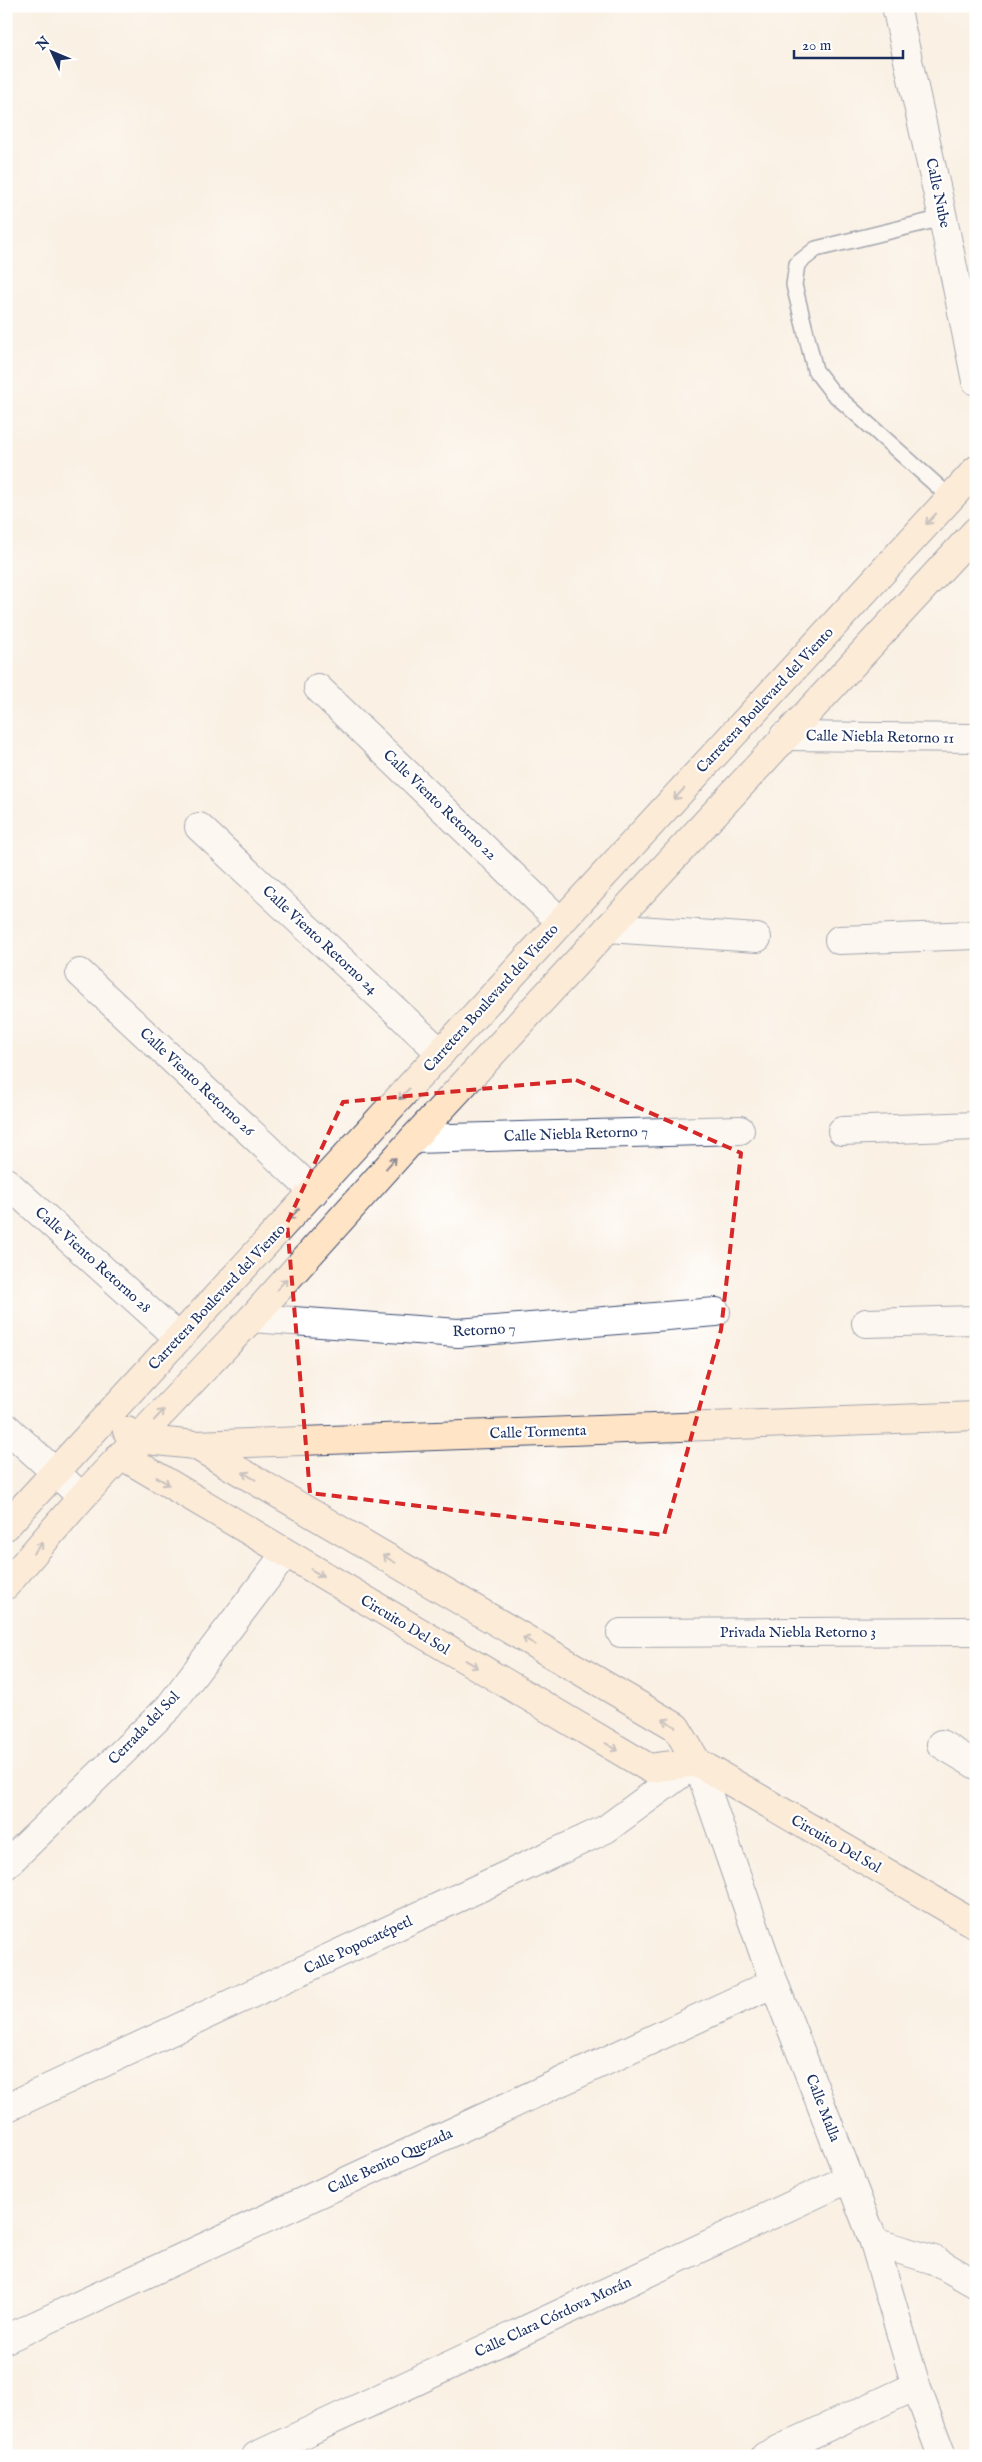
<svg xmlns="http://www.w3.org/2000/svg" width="982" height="2462" viewBox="0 0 982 2462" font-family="'IM FELL English',serif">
  <rect width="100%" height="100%" fill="#fff"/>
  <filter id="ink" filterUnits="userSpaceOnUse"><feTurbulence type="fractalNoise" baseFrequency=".02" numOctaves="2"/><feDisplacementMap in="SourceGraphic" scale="10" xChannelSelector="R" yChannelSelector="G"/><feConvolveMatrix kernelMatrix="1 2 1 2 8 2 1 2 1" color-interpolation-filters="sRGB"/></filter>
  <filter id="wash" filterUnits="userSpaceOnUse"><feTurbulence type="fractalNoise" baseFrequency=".0096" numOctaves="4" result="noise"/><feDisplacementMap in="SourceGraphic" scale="20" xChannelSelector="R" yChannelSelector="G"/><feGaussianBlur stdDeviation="1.12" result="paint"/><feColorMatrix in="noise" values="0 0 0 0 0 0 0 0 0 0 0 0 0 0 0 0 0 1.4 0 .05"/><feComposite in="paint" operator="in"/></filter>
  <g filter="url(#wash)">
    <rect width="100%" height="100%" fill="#faf0e3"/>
  </g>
  <g filter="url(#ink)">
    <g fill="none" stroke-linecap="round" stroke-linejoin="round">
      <!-- lane casing -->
      <g stroke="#3c4c72" stroke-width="18">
        <polyline id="lane" points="943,218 816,249 797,264 794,285 815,370 832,392 951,498"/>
      </g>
      <!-- street casing -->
      <g stroke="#3c4c72" stroke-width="30">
        <g id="street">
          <polyline points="896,6 943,218 976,381"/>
          <polyline points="318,688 561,922"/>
          <polyline points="784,736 976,738"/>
          <polyline points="199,827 441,1053"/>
          <polyline points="608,928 757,938"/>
          <polyline points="839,940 976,935"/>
          <polyline points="80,973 314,1192"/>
          <polyline points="842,1131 976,1126"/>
          <polyline points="413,1139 740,1130"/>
          <polyline points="6,1182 179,1338"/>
          <polyline points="252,1318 458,1333 716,1312"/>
          <polyline points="866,1323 976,1320"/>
          <polyline points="6,1427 82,1497"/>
          <polyline points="621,1633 976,1631"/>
          <polyline points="941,1744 976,1765"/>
          <polyline points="6,1865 169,1707 285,1554"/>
          <polyline points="6,2108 606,1829 697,1762 774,1983 874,2242 916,2386 942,2456"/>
          <polyline points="874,2242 934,2260 976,2284"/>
          <polyline points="6,2339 774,1983"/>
          <polyline points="256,2456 850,2178"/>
          <polyline points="765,2456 916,2386"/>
        </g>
      </g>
      <!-- secondary casing -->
      <g stroke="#3c4c72" stroke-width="30">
        <g id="secondary">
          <polyline points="127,1431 137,1439 195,1445 976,1416"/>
          <polyline points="195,1445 676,1727 697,1762 976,1925"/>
          <polyline points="121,1455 649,1768 697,1762"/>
          <polyline points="6,1526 976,470"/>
          <polyline points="6,1585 82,1497 252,1318 413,1139 976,531"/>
        </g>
      </g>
      <!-- lane -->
      <use href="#lane" stroke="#fff" stroke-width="15"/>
      <!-- street -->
      <use href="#street" stroke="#fff" stroke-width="28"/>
      <!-- secondary -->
      <use href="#secondary" stroke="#ffe4c6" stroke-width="28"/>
    </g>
    <!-- one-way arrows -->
    <defs><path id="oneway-shaft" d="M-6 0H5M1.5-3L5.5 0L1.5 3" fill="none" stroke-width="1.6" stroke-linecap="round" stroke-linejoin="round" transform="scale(1.25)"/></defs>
    <g stroke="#8d8a92">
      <use href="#oneway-shaft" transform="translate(931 519) rotate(133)"/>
      <use href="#oneway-shaft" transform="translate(679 794) rotate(133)"/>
      <use href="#oneway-shaft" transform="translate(404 1094) rotate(133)"/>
      <use href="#oneway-shaft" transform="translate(391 1163) rotate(-48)"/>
      <use href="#oneway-shaft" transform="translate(294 1214) rotate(133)"/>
      <use href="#oneway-shaft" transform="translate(282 1284) rotate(-48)"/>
      <use href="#oneway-shaft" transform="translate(159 1415) rotate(-47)"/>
      <use href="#oneway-shaft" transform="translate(249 1476) rotate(-150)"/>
      <use href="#oneway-shaft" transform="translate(163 1481) rotate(31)"/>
      <use href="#oneway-shaft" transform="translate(38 1548) rotate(-49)"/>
      <use href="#oneway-shaft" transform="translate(389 1559) rotate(-150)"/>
      <use href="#oneway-shaft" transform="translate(317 1573) rotate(31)"/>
      <use href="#oneway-shaft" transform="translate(529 1641) rotate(-150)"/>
      <use href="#oneway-shaft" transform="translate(472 1664) rotate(31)"/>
      <use href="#oneway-shaft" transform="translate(669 1723) rotate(-148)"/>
      <use href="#oneway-shaft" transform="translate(612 1747) rotate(31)"/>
    </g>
  </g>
  <!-- marked area -->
  <path d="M0 0H982V2462H0ZM576 1080 741 1153 721 1330 664 1535 310 1493 287 1223 343 1102Z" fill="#faf0e3" fill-opacity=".55" fill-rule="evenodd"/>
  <path fill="none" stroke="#d62828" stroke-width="4" stroke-dasharray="10 6" stroke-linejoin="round" d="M576 1080 741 1153 721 1330 664 1535 310 1493 287 1223 343 1102Z"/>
  <g text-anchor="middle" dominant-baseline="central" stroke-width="4.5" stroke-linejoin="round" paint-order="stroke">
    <!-- street labels -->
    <g font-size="15" fill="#1b2f5e" stroke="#fff">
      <text transform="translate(938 193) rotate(78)">Calle Nube</text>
      <text transform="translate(765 700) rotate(-47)">Carretera Boulevard del Viento</text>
      <text transform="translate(880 737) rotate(1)">Calle Niebla Retorno 11</text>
      <text transform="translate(440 805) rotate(44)">Calle Viento Retorno 22</text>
      <text transform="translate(320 940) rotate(43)">Calle Viento Retorno 24</text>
      <text transform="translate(491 998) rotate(-48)">Carretera Boulevard del Viento</text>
      <text transform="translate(197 1082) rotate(43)">Calle Viento Retorno 26</text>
      <text transform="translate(576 1134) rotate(-2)">Calle Niebla Retorno 7</text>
      <text transform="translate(93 1260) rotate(42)">Calle Viento Retorno 28</text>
      <text transform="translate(217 1297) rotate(-47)">Carretera Boulevard del Viento</text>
      <text transform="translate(484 1330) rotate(-3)">Retorno 7</text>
      <text transform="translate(538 1432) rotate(-2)">Calle Tormenta</text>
      <text transform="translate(405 1625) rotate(31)">Circuito Del Sol</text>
      <text x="798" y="1632">Privada Niebla Retorno 3</text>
      <text transform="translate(144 1728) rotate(-46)">Cerrada del Sol</text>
      <text transform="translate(836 1844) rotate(30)">Circuito Del Sol</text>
      <text transform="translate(358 1945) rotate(-25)">Calle Popocatépetl</text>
      <text transform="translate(823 2108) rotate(69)">Calle Malla</text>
      <text transform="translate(390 2161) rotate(-25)">Calle Benito Quezada</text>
      <text transform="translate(553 2317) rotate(-25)">Calle Clara Córdova Morán</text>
    </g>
  </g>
  <!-- margin -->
  <rect width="982" height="2462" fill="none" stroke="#fff" stroke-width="25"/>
  <!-- north arrow -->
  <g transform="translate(52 52) rotate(314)" stroke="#ffffff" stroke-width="4" paint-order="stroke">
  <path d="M0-4L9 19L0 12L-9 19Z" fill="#1b2f5e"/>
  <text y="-8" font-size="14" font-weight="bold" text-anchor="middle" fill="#1b2f5e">N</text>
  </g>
  <!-- scale -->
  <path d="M794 50v8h109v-8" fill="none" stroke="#1b2f5e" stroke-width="2.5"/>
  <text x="802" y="50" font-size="15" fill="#1b2f5e" stroke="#ffffff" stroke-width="4" paint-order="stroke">20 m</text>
</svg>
